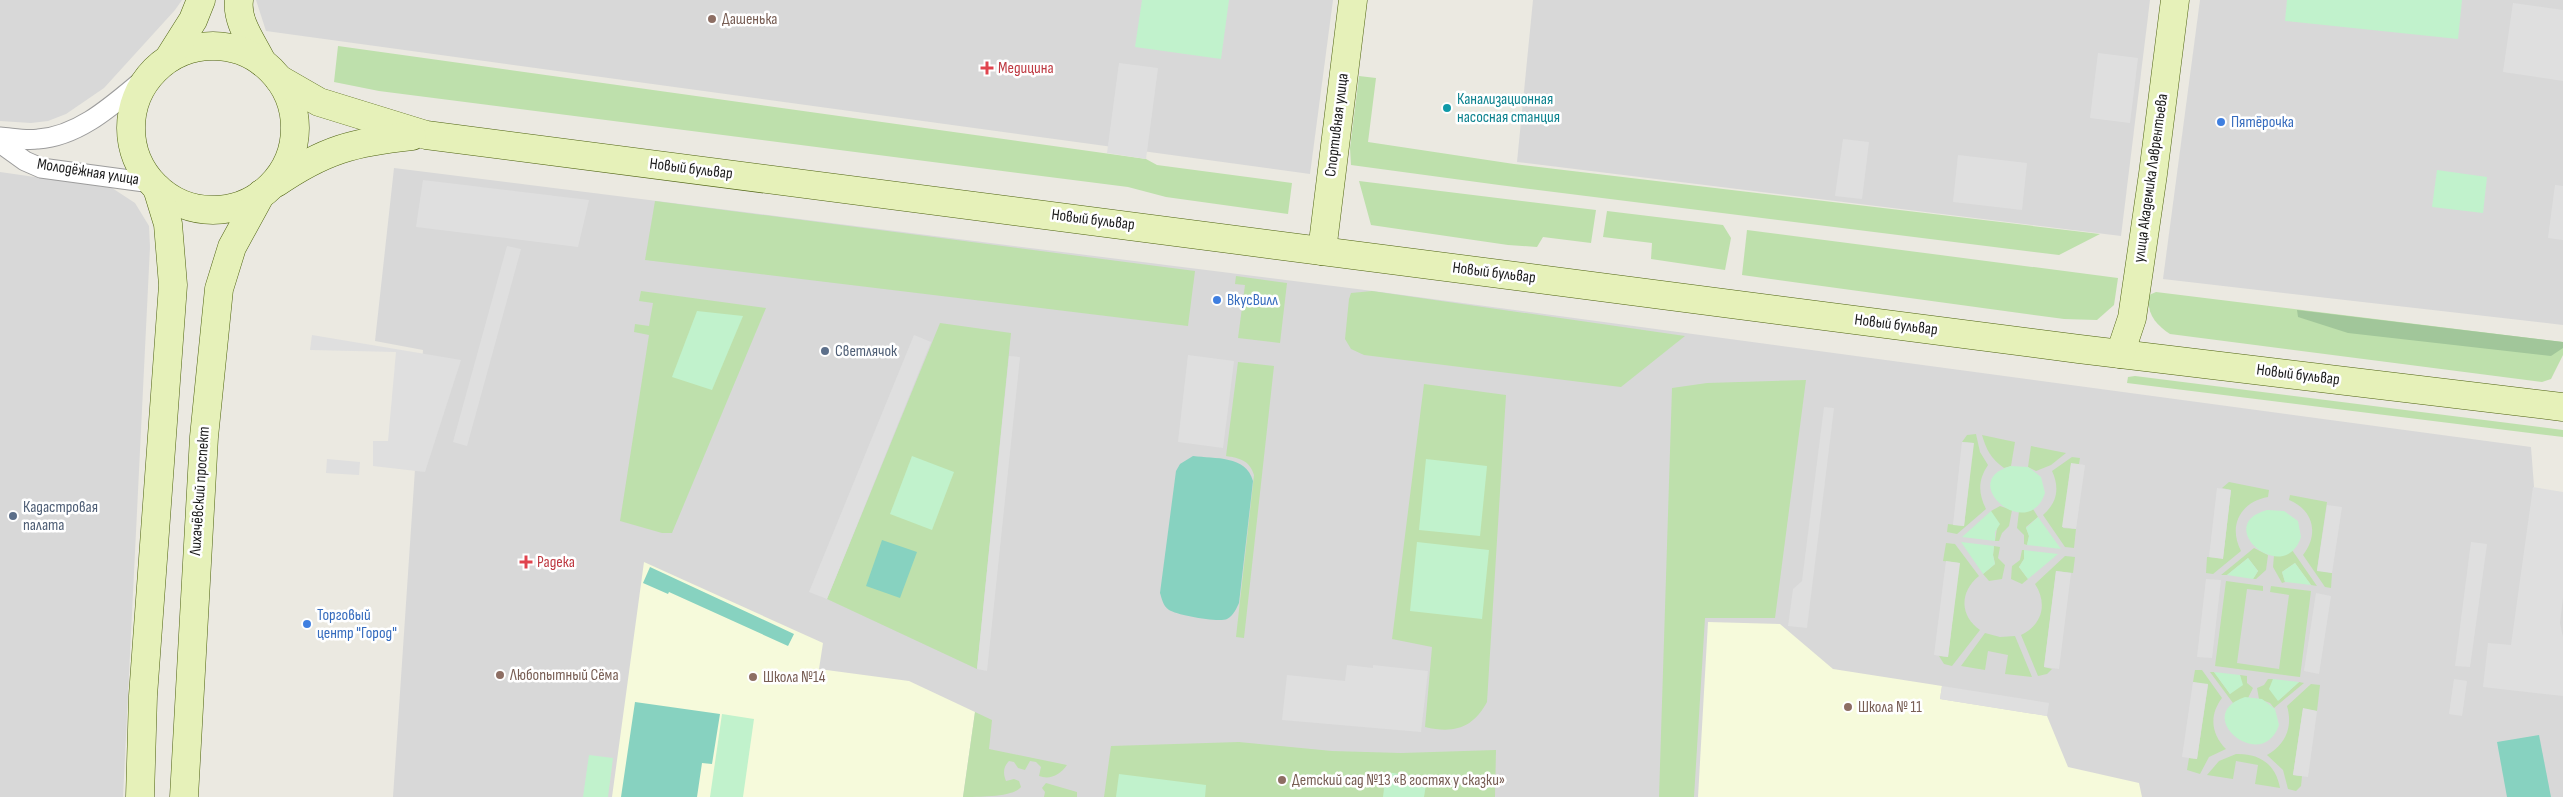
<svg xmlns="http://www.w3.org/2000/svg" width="2563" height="797" viewBox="0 0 2563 797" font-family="'Sofia Sans Condensed',sans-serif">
  <rect width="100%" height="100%" fill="#ebe9e1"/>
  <!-- residential -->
  <g fill="#d8d8d8">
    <polygon points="0,0 182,0 175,10 104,88 66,114 48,121 31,123 0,121"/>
    <polygon points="256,0 1333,0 1310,174 266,31"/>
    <polygon points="1533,0 2150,0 2121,236 1517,162"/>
    <polygon points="2200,0 2563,0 2563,325 2163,279"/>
    <polygon points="394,168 1373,291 2531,447 2542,591 2563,590 2563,797 393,797 423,350 375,341"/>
    <polygon points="0,172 112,188 135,203 149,226 150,247 123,797 0,797"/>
  </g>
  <!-- education -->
  <g fill="#f6fadb">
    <polygon points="644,562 823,643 819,669 909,681 975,712 963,797 612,797"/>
    <polygon points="1708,622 1780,624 1833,669 1942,686 1940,699 2047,716 2068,767 2139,783 2142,797 1698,797"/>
  </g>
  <!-- grass -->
  <g fill="#bee0ac">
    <polygon points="338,46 1146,159 1157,165 1292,183 1288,214 1166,197 1128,187 379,91 334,82"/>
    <polygon points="1359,76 1376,78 1368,142 1514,164 2100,234 2059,255 1499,185 1351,165 1350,148"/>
    <polygon points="1359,181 1596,210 1591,243 1543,237 1537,247 1508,245 1371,225"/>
    <polygon points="655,201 1195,271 1188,326 645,260"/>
    <polygon points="1607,211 1723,225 1731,238 1725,270 1651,259 1652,243 1603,237"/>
    <polygon points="1747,230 2118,278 2114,305 2097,320 2064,319 1742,275"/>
    <polygon points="1236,276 1287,283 1280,343 1238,338 1245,285 1235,284"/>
    <polygon points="641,291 766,308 672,533 662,533 620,521 649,335 634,332 635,324 649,326 653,303 639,301"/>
    <polygon points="1372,291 1685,336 1621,387 1364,355 1351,349 1345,339 1349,299 1351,293"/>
    <path d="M2156 292 2563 342V355L2551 379 2542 382 2170 334C2156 325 2146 313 2149 295Z"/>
    <polygon points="940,323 1011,333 977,669 827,599"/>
    <path d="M1238 362 1274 366 1244 638 1236 637 1254 475C1250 461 1240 458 1226 456Z"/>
    <polygon points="2135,376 2563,430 2563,437 2127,383 2128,377"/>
    <polygon points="1806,380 1775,618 1705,618 1694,797 1659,797 1672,388 1707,383"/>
    <path d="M1424 384 1506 395 1487 702C1473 728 1454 734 1425 727L1432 647 1392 639Z"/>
    <path d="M1976 434 1980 452 1988 465C1978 480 1978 493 1986 509L1957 534 1947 532 1948 524 1964 526 1973 443 1962 442 1967 435Z"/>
    <path d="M1982 435 2015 442 2011 466 2004 468C1991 459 1986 449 1982 435Z"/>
    <polygon points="2031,446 2066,453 2051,465 2036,471 2028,467"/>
    <path d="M2072 457 2080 458 2079 464H2071L2063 528 2076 529 2074 548 2065 547 2043 515C2057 503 2060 488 2052 471Z"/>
    <path d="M2229 482 2269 490 2268 497C2240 502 2228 526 2241 551L2213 574 2206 573 2207 557 2223 558 2231 490 2222 488Z"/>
    <path d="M2290 495 2327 502 2317 570 2332 573 2331 588 2325 587 2303 555C2319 535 2314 510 2289 500Z"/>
    <polygon points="2000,506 2012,510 2009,526 2002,533 1999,541 1995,541 1997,528 1991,511"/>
    <polygon points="2033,509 2038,517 2026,527 2029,536 2027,545 2024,544 2024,535 2017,528 2019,511"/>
    <path d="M1946 543 1955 544 1979 576C1959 592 1960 616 1980 630L1952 666 1944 664 1939 656 1948 657 1959 563 1943 561Z"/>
    <polygon points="1994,546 2000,547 1998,558 2005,565 2002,579 1989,581 1983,574 1995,564 1993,555"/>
    <polygon points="2254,548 2268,555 2266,570 2256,579 2253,579 2258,571 2248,558 2227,575 2221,575"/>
    <polygon points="2022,550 2024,550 2024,559 2019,567 2028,579 2022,584 2011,579 2012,566 2020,560"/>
    <polygon points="2292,550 2317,586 2311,585 2295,563 2282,572 2285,582 2282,583 2273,567 2274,555 2280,556"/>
    <path d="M2065 556 2075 557 2073 573 2056 571 2044 667 2052 669 2047 674 2038 676 2021 635C2042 625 2048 604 2035 584Z"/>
    <polygon points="2226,581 2263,586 2263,591 2247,589 2237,663 2279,669 2289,595 2270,592 2271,586 2311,591 2300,677 2215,666"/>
    <polygon points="1985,633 2000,637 2015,636 2032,677 2005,674 2008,655 1988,651 1985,670 1961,666"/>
    <path d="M2195 670H2202L2222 698C2209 715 2211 734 2226 749L2209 757 2200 774 2187 770 2189 758 2197 759 2208 685 2193 682Z"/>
    <polygon points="2210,672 2214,672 2230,694 2241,681 2240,675 2247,676 2247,683 2253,688 2248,698 2233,703"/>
    <polygon points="2268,679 2273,679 2272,686 2279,700 2299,682 2304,683 2274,708 2270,703 2259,699 2257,688 2264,685"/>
    <path d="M2311 684 2320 685 2317 711 2303 709 2293 775 2302 776 2301 786 2296 791 2288 789 2283 770 2267 755C2286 744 2293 727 2287 706Z"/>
    <path d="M975 712 992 720 989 749 1067 765C1060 775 1050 780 1039 776L1041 767 1036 762 1030 761 1025 770 1018 768 1014 762 1009 761C1003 767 1003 774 1006 781L1014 779 1019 781 1021 787C1014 797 979 797 963 797Z"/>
    <polygon points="1239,742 1332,751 1401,753 1496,750 1495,797 1104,797 1111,746"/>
    <path d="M2236 754C2260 753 2276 765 2280 788L2255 784 2258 765 2236 761 2233 779 2207 775 2219 761Z"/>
    <polygon points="1046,783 1077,792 1077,797 1044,797 1045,792 1042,788"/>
  </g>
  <!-- forest -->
  <polygon fill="#a1c69a" points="2297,310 2563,342 2563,348 2551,356 2348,333 2298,317"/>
  <!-- park -->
  <g fill="#c1f2cc">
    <polygon points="1142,0 1229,0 1221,59 1135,47"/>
    <polygon points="2287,0 2462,0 2458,39 2285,21"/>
    <polygon points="2437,170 2487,177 2483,213 2432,207"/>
    <polygon points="697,311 743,316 712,390 672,377"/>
    <polygon points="912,456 954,472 932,530 890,514"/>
    <polygon points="1426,459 1487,466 1480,536 1419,530"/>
    <path d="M2011 466 2028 467 2041 477 2045 493C2028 544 1955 481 2011 466Z"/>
    <path d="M2267 510 2284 511 2298 521 2301 537C2284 588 2211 525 2267 510Z"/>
    <polygon points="1991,511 2000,524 1995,532 1995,541 1962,537"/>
    <polygon points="2038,517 2061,549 2027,545 2029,536 2026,528"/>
    <polygon points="1417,542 1489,550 1482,619 1410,611"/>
    <polygon points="1961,542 1994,546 1993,555 1995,564 1983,574"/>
    <polygon points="2024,550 2058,554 2028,579 2019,567 2024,559"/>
    <polygon points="2248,558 2258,571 2253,579 2227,575"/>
    <polygon points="2295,563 2311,585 2285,582 2282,572"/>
    <polygon points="2214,672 2240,675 2243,685 2230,694"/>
    <polygon points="2273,679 2299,682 2278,701 2269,689"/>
    <path d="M2245 697 2262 699 2275 709 2279 725C2262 775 2190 715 2245 697Z"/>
    <polygon points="722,714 754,719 743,797 710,797"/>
    <polygon points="589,755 613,758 608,797 583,797"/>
    <polygon points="1386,772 1427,778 1424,797 1383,797"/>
    <polygon points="1119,774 1206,785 1205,797 1116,797"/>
  </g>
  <!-- pitch -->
  <g fill="#87d2c0">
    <path d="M1193 456C1215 459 1246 455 1253 481L1239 603C1236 609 1234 615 1227 619 1219 623 1177 615 1169 610 1163 606 1162 599 1160 593L1176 471 1180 464Z"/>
    <polygon points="882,540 917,552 900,598 866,586"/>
    <polygon points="650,567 794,634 788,646 669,592 668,594 643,583"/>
    <polygon points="635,702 720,714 712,764 702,763 697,797 621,797"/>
    <polygon points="2539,735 2551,797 2507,797 2497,742"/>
  </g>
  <!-- parking -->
  <g fill="#dfdfdf">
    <polygon points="2513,3 2563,10 2563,81 2503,72"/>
    <polygon points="2098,53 2138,58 2130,123 2090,118"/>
    <polygon points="1119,63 1158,68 1146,159 1107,153"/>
    <polygon points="1843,139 1869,142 1862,199 1835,196"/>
    <polygon points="1958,155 2027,163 2022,210 1953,202"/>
    <polygon points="423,180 589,200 578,247 416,227"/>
    <polygon points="2555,185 2563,186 2563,240 2548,238"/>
    <polygon points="507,246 521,249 467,446 453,442"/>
    <polygon points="312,335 461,360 425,472 373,466 373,441 388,441 396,352 310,350"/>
    <polygon points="914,335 931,342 827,599 809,592"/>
    <polygon points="1188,355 1234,361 1223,448 1178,442"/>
    <polygon points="1009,356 1020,357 987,671 977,669"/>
    <polygon points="1824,407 1834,408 1807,628 1788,626 1793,589 1802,581"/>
    <polygon points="1962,442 1974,443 1964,526 1953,525"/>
    <polygon points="327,459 360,462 359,475 326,473"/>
    <polygon points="2071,463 2085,465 2076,529 2062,527"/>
    <polygon points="2533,487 2563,492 2563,598 2560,623 2563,637 2563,696 2483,687 2488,643 2511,645"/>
    <polygon points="2217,488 2231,490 2223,559 2209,557"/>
    <polygon points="2327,505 2342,507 2332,573 2317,571"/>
    <polygon points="2471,542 2487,544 2470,667 2455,666"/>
    <polygon points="1946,561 1960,563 1948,657 1934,655"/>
    <polygon points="2056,571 2071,573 2059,669 2044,667"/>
    <polygon points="2206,579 2221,580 2212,658 2197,657"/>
    <polygon points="2316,593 2331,596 2319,674 2304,671"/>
    <polygon points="1347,665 1373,668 1373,665 1428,671 1421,732 1282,720 1287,675 1345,681"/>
    <polygon points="2454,679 2467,681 2462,716 2449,714"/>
    <polygon points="2193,682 2208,684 2197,759 2182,757"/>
    <polygon points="1942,686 2049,703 2047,716 1940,699"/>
    <polygon points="2303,708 2317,711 2308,777 2293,775"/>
  </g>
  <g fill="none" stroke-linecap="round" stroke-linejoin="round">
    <!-- street casing -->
    <g stroke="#9c9c9c" stroke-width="21">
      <g id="street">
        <path d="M0 137C13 138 26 141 38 139 82 136 118 100 150 74"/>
        <polyline points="0,143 25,161 41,168 152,183"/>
      </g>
    </g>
    <!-- secondary casing -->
    <g stroke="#4e6211" stroke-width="29">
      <g id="secondary">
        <path d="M239 0C236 22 253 43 262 62"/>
        <circle cx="213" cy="128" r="82"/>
        <polyline points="169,58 193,20 201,0"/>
        <polyline points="279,79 319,102 426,135 2079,349 2563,407"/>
        <path d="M276 183C324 150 354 142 412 136"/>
        <polyline points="1322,251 1353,0"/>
        <polyline points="2120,354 2132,318 2153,174 2175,0"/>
        <polyline points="140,797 143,696 173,285 168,224 157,188"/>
        <polyline points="184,797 204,437 219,289 232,247 261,194"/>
      </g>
    </g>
    <!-- street -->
    <use href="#street" stroke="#fff" stroke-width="19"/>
    <!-- secondary -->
    <use href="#secondary" stroke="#e6f1b9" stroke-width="28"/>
  </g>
  <!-- markers -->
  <g fill="#8d6e63" stroke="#fff" stroke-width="2">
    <circle cx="712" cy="19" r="5"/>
    <circle cx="500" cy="675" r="5"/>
    <circle cx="753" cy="677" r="5"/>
    <circle cx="1848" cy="707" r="5"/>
    <circle cx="1282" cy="780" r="5"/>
  </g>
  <g fill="#e0444e" stroke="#fff" stroke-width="2">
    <path d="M984.5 60.5h5v5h5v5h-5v5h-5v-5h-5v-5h5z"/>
    <path d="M523.5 554.5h5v5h5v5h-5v5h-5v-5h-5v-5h5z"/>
  </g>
  <circle fill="#0f9aa8" stroke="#fff" stroke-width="2" cx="1447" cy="108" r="5"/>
  <g fill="#3f7fe0" stroke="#fff" stroke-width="2">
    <circle cx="2221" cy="122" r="5"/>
    <circle cx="1217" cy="300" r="5"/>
    <circle cx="307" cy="624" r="5"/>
  </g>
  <g fill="#5c6f8a" stroke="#fff" stroke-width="2">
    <circle cx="825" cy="351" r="5"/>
    <circle cx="13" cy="516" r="5"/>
  </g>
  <g text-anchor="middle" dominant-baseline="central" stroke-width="5" stroke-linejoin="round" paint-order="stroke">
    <!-- education labels -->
    <g font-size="16" fill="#785e54" stroke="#fff" text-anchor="start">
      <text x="722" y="19">Дашенька</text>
      <text x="510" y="675">Любопытный Сёма</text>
      <text x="763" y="677">Школа №14</text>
      <text x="1858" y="707">Школа № 11</text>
      <text x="1292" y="780">Детский сад №13 «В гостях у сказки»</text>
    </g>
    <!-- health labels -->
    <g font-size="16" fill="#be3a42" stroke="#fff" text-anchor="start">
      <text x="998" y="68">Медицина</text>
      <text x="537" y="562">Радека</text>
    </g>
    <!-- culture labels -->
    <g font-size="16" fill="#0d838f" stroke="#fff" text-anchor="start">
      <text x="1457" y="99">Канализационная<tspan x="1457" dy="18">насосная станция</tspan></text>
    </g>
    <!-- shop labels -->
    <g font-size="16" fill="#366cbe" stroke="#fff" text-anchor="start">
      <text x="2231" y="122">Пятёрочка</text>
      <text x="1227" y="300">ВкусВилл</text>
      <text x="317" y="615">Торговый<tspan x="317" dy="18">центр "Город"</tspan></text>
    </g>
    <!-- street labels -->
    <g font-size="16" fill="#1b1b1b" stroke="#fff">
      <text transform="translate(1337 125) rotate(-83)">Спортивная улица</text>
      <text transform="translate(691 169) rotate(7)">Новый бульвар</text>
      <text transform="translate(88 172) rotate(9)">Молодёжная улица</text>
      <text transform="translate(2151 178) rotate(-82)">улица Академика Лаврентьева</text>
      <text transform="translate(1093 220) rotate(7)">Новый бульвар</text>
      <text transform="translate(1494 273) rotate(7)">Новый бульвар</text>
      <text transform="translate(1896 325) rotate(7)">Новый бульвар</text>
      <text transform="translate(2298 375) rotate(7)">Новый бульвар</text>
      <text transform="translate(200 491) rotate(-86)">Лихачёвский проспект</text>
    </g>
    <!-- service labels -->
    <g font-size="16" fill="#4e5e75" stroke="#fff" text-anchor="start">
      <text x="835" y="351">Светлячок</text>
      <text x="23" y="507">Кадастровая<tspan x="23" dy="18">палата</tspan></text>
    </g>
  </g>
</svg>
